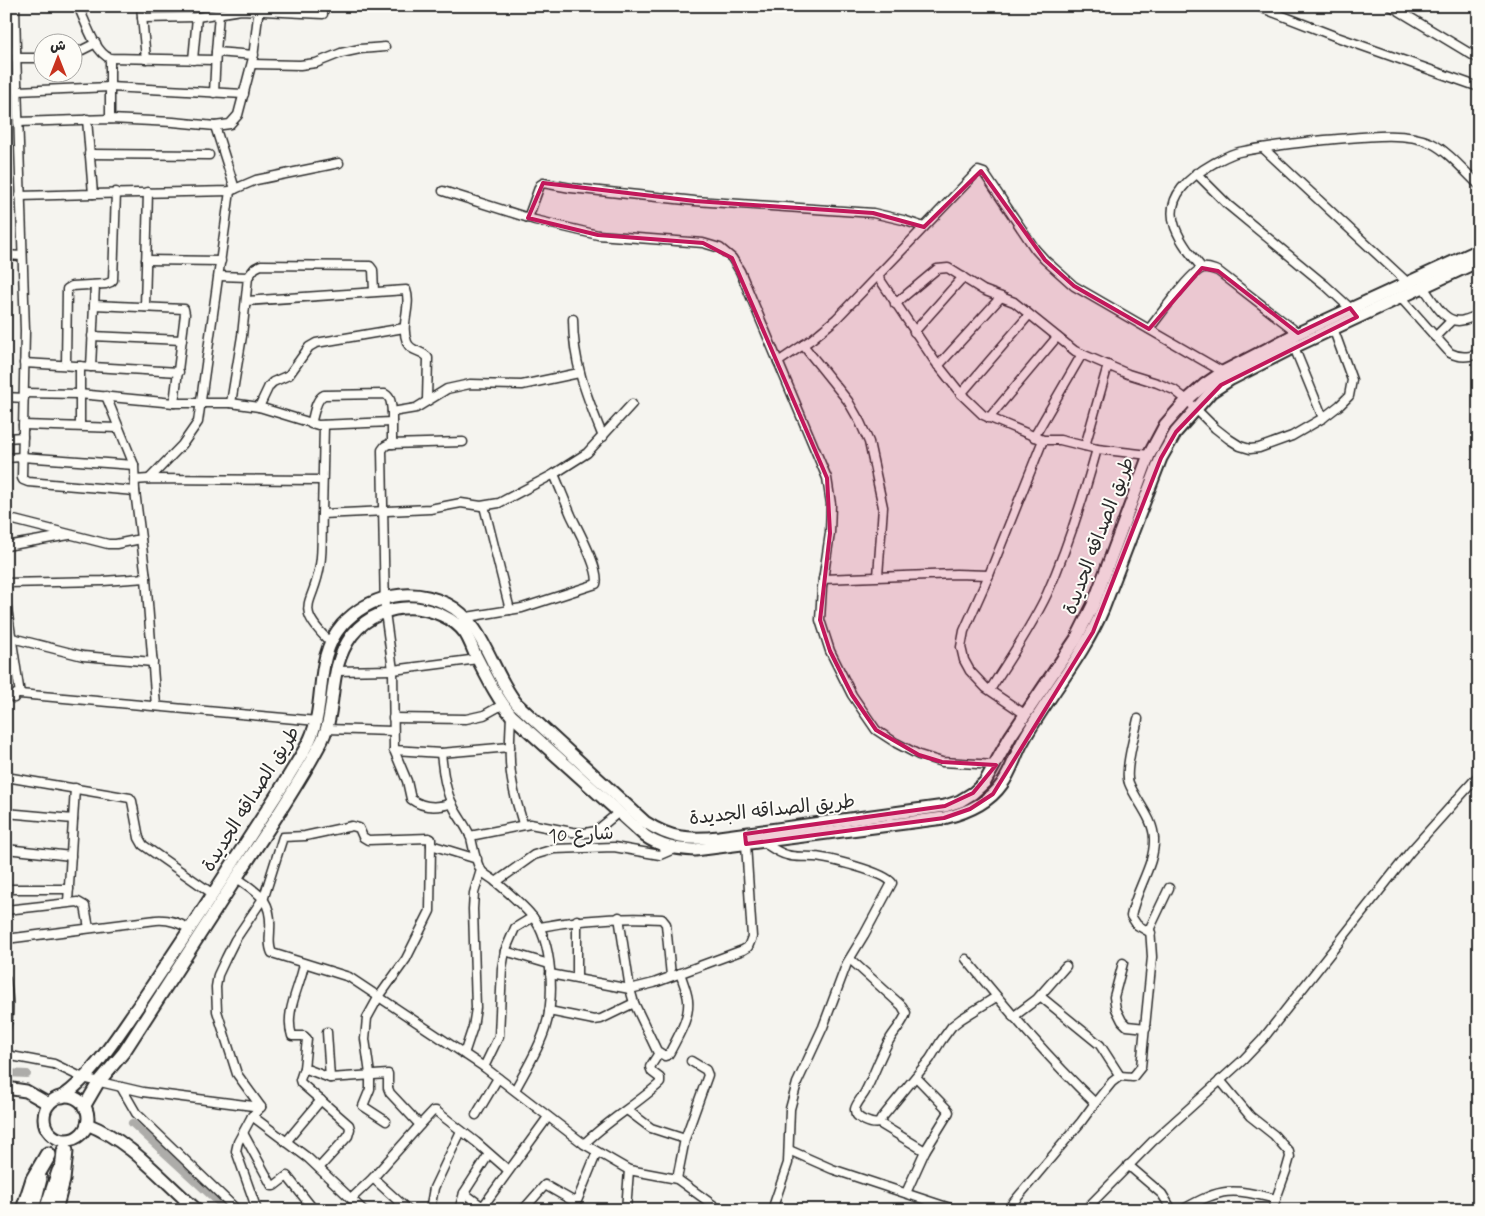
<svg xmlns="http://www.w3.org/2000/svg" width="1485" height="1216" viewBox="0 0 1485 1216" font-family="Mynerve,'Playpen Sans Arabic',sans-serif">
  <rect width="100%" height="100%" fill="#f5f4ef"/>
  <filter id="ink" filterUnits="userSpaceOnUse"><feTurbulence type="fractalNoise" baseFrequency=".02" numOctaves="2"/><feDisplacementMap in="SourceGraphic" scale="10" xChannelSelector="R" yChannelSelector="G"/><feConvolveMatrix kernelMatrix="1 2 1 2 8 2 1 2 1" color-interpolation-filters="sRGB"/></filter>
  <g filter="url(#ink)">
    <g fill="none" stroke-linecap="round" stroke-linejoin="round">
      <!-- canal -->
      <g stroke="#adaca9" stroke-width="8">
        <polyline points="6,1073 27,1074"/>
        <polyline points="132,1123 227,1210"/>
      </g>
      <!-- street casing -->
      <g stroke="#2b2b2b" stroke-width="11">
        <g id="street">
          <polyline points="15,6 16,51"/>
          <path d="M78 6C85 20 95 53 110 58L215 60"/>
          <polyline points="141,6 146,59"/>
          <polyline points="1257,6 1337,37 1479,87"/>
          <polyline points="1391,6 1479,59"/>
          <polyline points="142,18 197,17 241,10 323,14"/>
          <polyline points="6,51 16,51 25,331 22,478 23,480 28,482 135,491"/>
          <polyline points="216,52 219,14"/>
          <polyline points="72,55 96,43"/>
          <polyline points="16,58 42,58"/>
          <polyline points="110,58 110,119"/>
          <polyline points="193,60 197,17"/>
          <polyline points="252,64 300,65 316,63 341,53 360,49 385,47"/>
          <polyline points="17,91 110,87 244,94"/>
          <polyline points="214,93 216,52 254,55"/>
          <polyline points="18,122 110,119 173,122 215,126 235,189"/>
          <polyline points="215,126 230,124 238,115 253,58 259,7"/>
          <polyline points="1263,148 1409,284"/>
          <polyline points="89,154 209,155"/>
          <polyline points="1196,173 1228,205 1325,285 1350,308"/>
          <polyline points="443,191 535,220 598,235 703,243 720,248 732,258 740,271 827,478 831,504 830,533 822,587 820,620 830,651 852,695 876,730 896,743 919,755 942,762 996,765"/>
          <polyline points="93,194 230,191 256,180 339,163"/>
          <polyline points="20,196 93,194 87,119"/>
          <polyline points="528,218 540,185 543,183 571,188 695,201 873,213 903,220 924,227"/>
          <polyline points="6,255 22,256"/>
          <polyline points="146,260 221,261"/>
          <path d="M1202 268C1192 256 1181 243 1175 227 1164 196 1191 176 1214 163 1222 159 1230 154 1239 152 1267 146 1296 143 1325 140 1356 138 1402 130 1431 143 1448 151 1465 172 1479 185"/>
          <polyline points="877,275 934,360 961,394 983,415 1043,440 1060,440 1097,449 1149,455"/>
          <polyline points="219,276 248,277 242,336 231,403"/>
          <polyline points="248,277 255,268 261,265 370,266 373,270 374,291"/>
          <path d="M1423 287C1433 300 1445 326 1464 320 1469 319 1474 316 1479 315"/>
          <path d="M1401 298 1450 353C1460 358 1468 357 1479 354"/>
          <path d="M246 301 406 290C412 306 400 324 407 342 410 352 423 350 428 358L427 400"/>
          <polyline points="895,304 937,269 948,268 983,290 1014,302 1075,351 1128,374 1157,383 1174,390 1187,400 1215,428 1229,439 1240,446 1250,449 1259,448 1292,436 1323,418 1340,405 1349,396 1352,380 1333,328"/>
          <polyline points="94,305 184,309 185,314 174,403"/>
          <polyline points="145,307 148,192"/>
          <path d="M573 319C573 364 587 397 603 437"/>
          <path d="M1149 329C1158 318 1191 271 1203 268 1208 267 1214 270 1218 271L1298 333"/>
          <polyline points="914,332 963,277"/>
          <polyline points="92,336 182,340"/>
          <polyline points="1435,337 1452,320"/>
          <polyline points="803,345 848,401 860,422 869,442 883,507 878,576"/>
          <polyline points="1294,347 1323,418"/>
          <polyline points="778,362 812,339 836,319 978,171 984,173 1035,249 1045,260 1074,286 1223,372"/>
          <polyline points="24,363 179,372"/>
          <polyline points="66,365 67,289 72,286 106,284 111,282 113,280 116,192"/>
          <polyline points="938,366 1001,297"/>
          <polyline points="91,367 95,285"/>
          <polyline points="24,393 79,394 174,403 231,403 259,407 318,425 392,422"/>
          <polyline points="961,394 1029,315"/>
          <polyline points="106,396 134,465 135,491 146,578 156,706"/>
          <polyline points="6,397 24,398"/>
          <polyline points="259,407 269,386 273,382 289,375 309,347 316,343 404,328"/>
          <polyline points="989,418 1057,337"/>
          <path d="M311 424C314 415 315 399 324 395L385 394C392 398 391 405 392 412"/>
          <polyline points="23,425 118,428"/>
          <polyline points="324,425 322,514 430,509 461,503 481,506 499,503 554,474 587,453 632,404"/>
          <polyline points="80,426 80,366"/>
          <polyline points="1034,437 1082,354"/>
          <polyline points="6,438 23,437"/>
          <polyline points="463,442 389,444 385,446 382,450 385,612 393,670 394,750 441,753 510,747"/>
          <polyline points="392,444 392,412 416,408 447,389 470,384 522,385 579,373"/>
          <polyline points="1085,446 1108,365"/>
          <polyline points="6,458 22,457 134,465"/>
          <polyline points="149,479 182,445 198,422 230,191"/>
          <polyline points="134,480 149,479 322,480"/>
          <polyline points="484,506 510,610"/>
          <path d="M322 514C321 530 323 549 320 565 314 606 292 605 330 642"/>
          <polyline points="6,518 108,544 116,544 141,539"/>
          <polyline points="6,546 69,535"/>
          <polyline points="823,579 956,574 989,575"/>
          <polyline points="6,583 103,581 146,578"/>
          <polyline points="6,602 20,694"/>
          <path d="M467 617 522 608 596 584C601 571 577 528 571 515 565 501 560 488 554 474"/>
          <polyline points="12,638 83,656 153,662"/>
          <polyline points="335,671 393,670 478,659"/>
          <path d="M990 690C1009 659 1031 628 1047 594 1068 547 1083 499 1097 449"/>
          <polyline points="14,698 16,694 20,694 317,721"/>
          <path d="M511 715C510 739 508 763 513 786 515 799 520 812 523 824"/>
          <polyline points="1026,715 986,688 970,671 964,660 961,647 964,631 989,575 1043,440"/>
          <polyline points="393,718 466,719 484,715 502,705"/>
          <path d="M1138 719C1135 733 1124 771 1129 783 1136 801 1154 819 1154 839 1155 865 1136 889 1131 916L1137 925 1151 933"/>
          <polyline points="326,729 393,731"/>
          <path d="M394 750 407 781 411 799C423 808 438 808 452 803"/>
          <path d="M441 753C443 772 445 790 454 808 459 818 467 827 471 838 473 846 476 864 481 870 484 875 492 878 496 882 509 893 521 903 532 916 553 941 555 998 545 1029 538 1051 525 1071 515 1090"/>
          <polyline points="6,777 130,798 132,801 139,838 143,845 213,894"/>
          <polyline points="6,813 73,819"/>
          <polyline points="470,836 530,824 572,832 585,833 596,831 619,812"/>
          <path d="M763 842C770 846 778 853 787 855 795 858 805 856 814 857 828 858 885 872 892 883L864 935 847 963 823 1027 797 1083 790 1109 788 1163 772 1210"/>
          <polyline points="6,849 71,856"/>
          <path d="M237 878C259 894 272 899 270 930 270 938 268 945 272 953L349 977 484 1067 584 1144 629 1170 677 1179 720 1210"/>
          <polyline points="496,882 534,855 554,849 614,847 660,855 674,849"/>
          <polyline points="6,889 69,889"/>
          <polyline points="68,902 75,788"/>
          <polyline points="6,910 78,902 85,906 89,928"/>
          <path d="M619 917 630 989 634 1003 657 1051 665 1056 668 1055 670 1052C678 1036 690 1018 688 1000 687 991 683 982 680 973"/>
          <path d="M540 927C582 919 620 917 662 919L666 924 671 976"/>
          <path d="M6 939 156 920C170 919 179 923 190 929"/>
          <polyline points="505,951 549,964"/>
          <path d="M850 959 902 1006 906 1013C904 1022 895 1030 890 1039 880 1056 874 1075 865 1092 862 1097 856 1104 855 1109 854 1119 873 1125 879 1123"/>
          <path d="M966 959C1007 1009 1048 1058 1095 1103"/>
          <polyline points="1123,963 1114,997 1116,1009 1122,1021 1127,1026 1146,1028"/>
          <path d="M304 964C300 987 284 1012 292 1036H304L307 1039 304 1068 300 1080 301 1083 349 1125 350 1129 348 1136 319 1168"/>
          <polyline points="550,974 630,989 654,983 743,950 748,947 752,937 746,844"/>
          <polyline points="577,978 577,920"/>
          <path d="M6 980C8 996 10 1012 6 1028"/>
          <polyline points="1040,996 1100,1045 1120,1076"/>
          <polyline points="549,1011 594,1020 601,1019 634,1003"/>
          <polyline points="1013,1017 1037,999 1066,966"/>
          <polyline points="327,1032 330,1078"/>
          <polyline points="464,1054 473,1027 476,1008 473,909 474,893 481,870"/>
          <polyline points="6,1055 54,1064 83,1078 143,1092 261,1107"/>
          <polyline points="484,1067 499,1036 502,968 505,951 515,928 533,917"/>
          <polyline points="304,1068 330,1078 388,1074 388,1088 390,1093 420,1125 433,1111 436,1111 476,1142 508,1170"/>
          <polyline points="1220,1080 1250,1116 1274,1135 1289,1152 1290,1157 1286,1171 1272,1210"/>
          <polyline points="121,1087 136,1113 237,1210"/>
          <polyline points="627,1110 651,1128 685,1139"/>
          <polyline points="476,1115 498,1078"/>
          <polyline points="252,1116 238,1142 236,1151 257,1210"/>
          <polyline points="386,1121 363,1106 370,1089 370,1074 365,1039 367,1018 378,998 406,959 430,911 431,845"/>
          <polyline points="243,1133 272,1186 274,1186 287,1176 314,1210"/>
          <polyline points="286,1142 321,1100"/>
          <path d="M584 1144C607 1121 636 1105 660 1083V1078L652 1072 650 1067 659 1053"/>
          <polyline points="789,1150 832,1169 956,1210"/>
          <polyline points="925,1151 879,1123 881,1119 930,1059 941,1041 952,1026 961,1019 996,997"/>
          <polyline points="1128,1165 1162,1194 1172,1210"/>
          <polyline points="373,1178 420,1125"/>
          <polyline points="677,1179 685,1139 708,1075 706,1070 691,1061"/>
          <polyline points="464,1193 480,1205 484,1205 548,1117"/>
          <polyline points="906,1193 925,1151 949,1112 948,1110 916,1077"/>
          <polyline points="352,1198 373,1178 408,1210"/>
          <polyline points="177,1210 187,1201"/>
          <polyline points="363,1210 308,1158 252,1116 261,1107 237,1074 217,1011 216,987 218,975 226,958 235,940 264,897 283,837 305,836 352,826 359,828 363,837 368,840 429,838 431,839 431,845 477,859"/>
          <polyline points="430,1210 434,1188 461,1131"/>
          <polyline points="459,1210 464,1193 489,1154"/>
          <polyline points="523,1210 545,1185 573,1201 577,1201 597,1152"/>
          <polyline points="626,1210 629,1170"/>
          <polyline points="1007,1210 1081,1122 1095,1103 1112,1082 1120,1076 1133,1077 1141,1067 1152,957 1150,928 1169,888"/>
          <polyline points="1085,1210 1153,1141 1243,1060 1262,1040 1410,852 1479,775"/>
          <path d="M1182 1210C1222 1187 1232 1188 1276 1199"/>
        </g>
      </g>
      <!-- secondary casing -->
      <g stroke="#2b2b2b" stroke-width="15">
        <g id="secondary">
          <polyline points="6,1088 26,1091 49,1104"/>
          <circle cx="66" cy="1118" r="22"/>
          <path d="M62 1097C94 1075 119 1033 141 1002 173 954 205 907 236 858 253 831 271 804 288 777 295 765 304 752 310 739 327 702 313 658 342 625 369 595 411 586 447 604 484 622 492 674 517 704L645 822C671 839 689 840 719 837L945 806 960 801 973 793 985 782 1010 737 1076 639 1093 605 1149 455 1165 425 1187 400 1204 385 1223 372 1298 333 1479 250"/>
          <path d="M84 1107 98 1083 124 1052C162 994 199 935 237 877 265 834 295 791 319 746 339 712 325 672 352 635 367 616 392 606 416 608 433 610 454 618 465 633 469 639 472 647 475 654 486 675 496 697 511 715L645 836C661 847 676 849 695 850L944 818C965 813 989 803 1002 784 1011 772 1015 756 1022 743 1047 697 1083 657 1103 609L1161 458 1176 432 1211 392 1231 379 1294 347 1479 261"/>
          <path d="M87 1124C131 1141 162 1180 197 1210"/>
          <polyline points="33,1210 41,1179"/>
          <polyline points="45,1210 58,1171"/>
        </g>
      </g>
      <!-- highway casing -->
      <g stroke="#2b2b2b" stroke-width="19">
        <g id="highway">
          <polyline points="24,1210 34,1179 48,1155"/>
          <polyline points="54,1210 62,1180 65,1151"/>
        </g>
      </g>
      <!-- street -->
      <use href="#street" stroke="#fdfcf7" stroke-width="8"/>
      <!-- secondary -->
      <use href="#secondary" stroke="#fdfcf7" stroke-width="11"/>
      <!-- highway -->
      <use href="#highway" stroke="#fdfcf7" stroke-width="15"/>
    </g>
  </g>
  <!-- marked area -->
  <path fill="#c2185b" fill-opacity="0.2" stroke="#c2185b" stroke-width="4" stroke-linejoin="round" d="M981 171 1045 260 1074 286 1149 329 1202 268 1218 271 1298 333 1350 308 1357 317 1221 385 1176 432 1161 458 1093 632 993 794 970 809 944 818 746 844 745 834 945 806 973 793 996 765 942 762 919 755 876 730 852 695 830 651 820 620 830 533 827 478 732 258 703 243 598 235 528 218 543 183 695 201 873 213 924 227Z"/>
  <g text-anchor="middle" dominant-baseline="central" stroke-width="4" stroke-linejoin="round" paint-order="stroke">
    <!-- street labels -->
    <g font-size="19" fill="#2b2b2b" stroke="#fdfcf7">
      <text transform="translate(1099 536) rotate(-69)">طريق الصداقه الجديدة</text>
      <text transform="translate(251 799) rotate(-58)">طريق الصداقه الجديدة</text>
      <text transform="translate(772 810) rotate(-6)">طريق الصداقه الجديدة</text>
      <text transform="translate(581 835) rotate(-3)">شارع 10</text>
    </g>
  </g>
  <!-- margin -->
  <rect width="1485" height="1216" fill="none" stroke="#fdfcf7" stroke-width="25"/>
  <rect x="12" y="12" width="1460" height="1191" fill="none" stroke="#2b2b2b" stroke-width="2" filter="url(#ink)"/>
  <!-- north arrow -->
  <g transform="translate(58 58)"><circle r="24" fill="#fdfcf7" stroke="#a9a8a5"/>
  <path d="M0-4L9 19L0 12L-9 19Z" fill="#c8321e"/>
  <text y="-8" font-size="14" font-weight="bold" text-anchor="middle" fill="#2b2b2b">ش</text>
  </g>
</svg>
